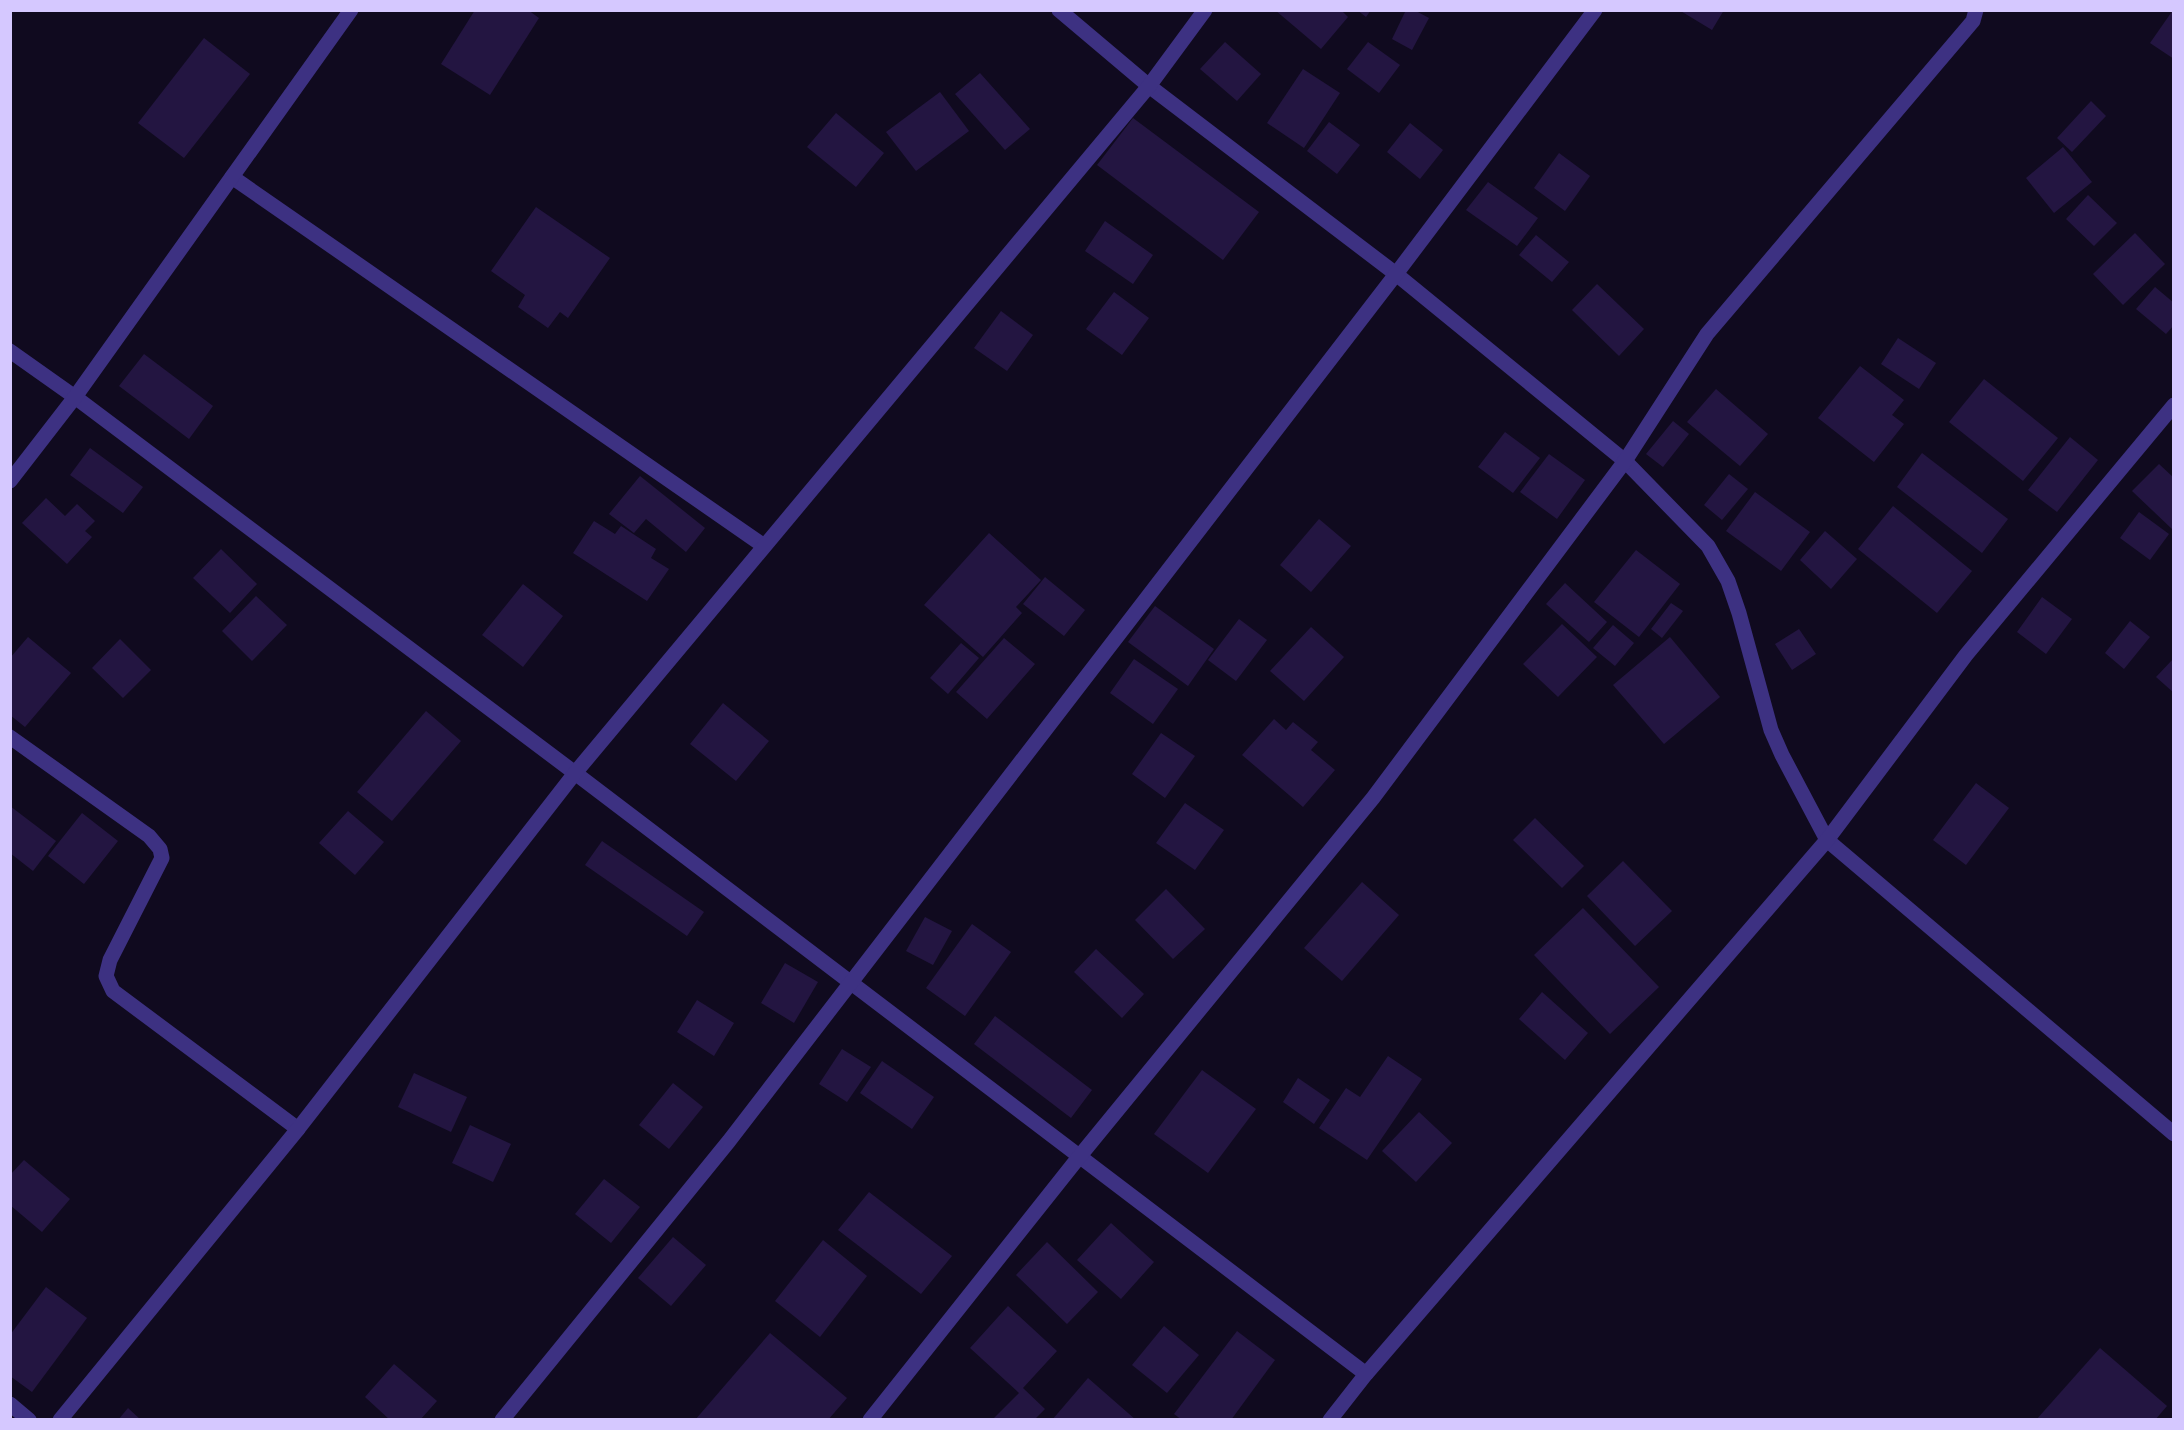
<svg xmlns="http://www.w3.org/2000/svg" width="2184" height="1430" viewBox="0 0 2184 1430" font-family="Poppins,sans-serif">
  <rect width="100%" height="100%" fill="#100a1f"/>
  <!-- building -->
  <g fill="#231541">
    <polygon points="475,10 528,10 539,18 490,95 441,64"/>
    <polygon points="1275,10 1341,10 1348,17 1321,49"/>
    <polygon points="1357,10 1371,10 1366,17"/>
    <polygon points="1406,10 1414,10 1429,18 1412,50 1392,39"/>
    <polygon points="1679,10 1724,10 1712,30"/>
    <polygon points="2173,10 2174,10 2174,59 2150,43"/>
    <polygon points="204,38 250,74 184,158 138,123"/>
    <polygon points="1225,42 1261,74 1237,101 1200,69"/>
    <polygon points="1368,42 1400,65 1379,93 1347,69"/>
    <polygon points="1303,69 1340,93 1304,148 1267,123"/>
    <polygon points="980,73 1030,129 1005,150 955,94"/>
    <polygon points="940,92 969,131 916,171 886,132"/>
    <polygon points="2091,101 2106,116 2072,152 2057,138"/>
    <polygon points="836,113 884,153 856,187 807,147"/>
    <polygon points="1133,118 1259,212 1223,260 1097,165"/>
    <polygon points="1329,122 1360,145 1337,174 1307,151"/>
    <polygon points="1410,123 1443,150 1420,179 1387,152"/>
    <polygon points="2063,147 2092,182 2054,213 2026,178"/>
    <polygon points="1559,153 1590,176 1565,211 1534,188"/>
    <polygon points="1488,182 1538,218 1517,246 1466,210"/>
    <polygon points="2088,195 2117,223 2094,246 2066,219"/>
    <polygon points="536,207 610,258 568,318 560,312 548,328 518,307 525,295 491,271"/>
    <polygon points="1105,221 1153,255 1133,284 1085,251"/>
    <polygon points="2135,233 2165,264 2123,305 2093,274"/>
    <polygon points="1536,235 1569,262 1552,282 1519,255"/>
    <polygon points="1597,284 1644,329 1619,356 1572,310"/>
    <polygon points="2155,287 2174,303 2174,325 2166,334 2136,309"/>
    <polygon points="1114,292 1149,318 1122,355 1086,329"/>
    <polygon points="1001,311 1033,335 1007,371 974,348"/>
    <polygon points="1898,338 1936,363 1919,389 1881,364"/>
    <polygon points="144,354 213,406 189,439 119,386"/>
    <polygon points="1860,366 1904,400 1892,415 1904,424 1874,462 1818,418"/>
    <polygon points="1984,379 2058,438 2023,481 1949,422"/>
    <polygon points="1716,389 1768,434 1740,466 1687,422"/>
    <polygon points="1673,421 1689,434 1663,467 1646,454"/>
    <polygon points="1505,432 1540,458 1513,493 1478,467"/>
    <polygon points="2070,437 2098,460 2057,512 2028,490"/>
    <polygon points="90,448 143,487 123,513 70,475"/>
    <polygon points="1922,453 2008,519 1982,553 1897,487"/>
    <polygon points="1549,454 1585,480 1557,519 1520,492"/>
    <polygon points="2159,464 2174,478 2174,528 2172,529 2132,491"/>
    <polygon points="1729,474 1748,489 1722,520 1704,505"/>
    <polygon points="640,476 705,528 686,552 646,519 634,533 609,514"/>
    <polygon points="1755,492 1810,532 1781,571 1726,531"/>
    <polygon points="46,498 65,516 77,504 95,521 85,531 92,537 67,564 22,523"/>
    <polygon points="1893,506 1972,571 1937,613 1858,549"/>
    <polygon points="2139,512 2169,534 2150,560 2120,538"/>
    <polygon points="1319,519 1351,546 1311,592 1280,565"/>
    <polygon points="594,521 615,534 621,526 656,549 651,558 669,569 647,601 573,553"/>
    <polygon points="1825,531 1857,559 1831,589 1800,560"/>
    <polygon points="989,533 1041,580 1016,607 1022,613 983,657 924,605"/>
    <polygon points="221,549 257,584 230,613 193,578"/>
    <polygon points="1636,550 1680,584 1639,637 1594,602"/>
    <polygon points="1045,577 1085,610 1064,636 1023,604"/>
    <polygon points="1565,583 1607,622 1589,642 1546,604"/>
    <polygon points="523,584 563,616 523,667 482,635"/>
    <polygon points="256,596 287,625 252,661 222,631"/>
    <polygon points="2042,597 2072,619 2046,654 2017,632"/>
    <polygon points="1671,603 1683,611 1662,638 1651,629"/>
    <polygon points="1155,606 1214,649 1188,686 1128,642"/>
    <polygon points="1239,619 1267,640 1236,681 1208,660"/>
    <polygon points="2130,621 2150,637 2124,669 2105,653"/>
    <polygon points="1562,624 1597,657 1558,697 1523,664"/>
    <polygon points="1613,625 1634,643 1615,666 1593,648"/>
    <polygon points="1311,627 1344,657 1304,701 1270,671"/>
    <polygon points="1799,629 1816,654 1792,670 1775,644"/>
    <polygon points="28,637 71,673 25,727 10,715 10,658"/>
    <polygon points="1670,637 1720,697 1664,744 1613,685"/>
    <polygon points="1004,638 1035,664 987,719 956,692"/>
    <polygon points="120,639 151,670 123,698 92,668"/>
    <polygon points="961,643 979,658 948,694 930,678"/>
    <polygon points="2174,658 2174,693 2156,677"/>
    <polygon points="1134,659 1178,689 1153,724 1110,693"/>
    <polygon points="723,703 769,741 736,781 690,744"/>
    <polygon points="426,711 461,741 392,821 357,792"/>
    <polygon points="1274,719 1286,730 1293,722 1318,742 1311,750 1335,770 1303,807 1242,755"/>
    <polygon points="1161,733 1195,756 1165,798 1132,774"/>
    <polygon points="1976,783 2009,808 1966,865 1933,840"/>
    <polygon points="1185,803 1224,830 1195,870 1156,843"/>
    <polygon points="10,806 56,841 33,871 10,853"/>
    <polygon points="348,811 384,842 355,875 319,843"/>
    <polygon points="82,813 118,841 84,884 48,856"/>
    <polygon points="1535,818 1584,866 1562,888 1513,840"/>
    <polygon points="602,841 704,912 687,936 585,865"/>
    <polygon points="1623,861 1672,911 1635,946 1587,896"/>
    <polygon points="1362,882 1399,915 1342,981 1304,948"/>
    <polygon points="1166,889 1205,929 1173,959 1135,920"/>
    <polygon points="1583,908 1659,987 1610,1034 1534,955"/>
    <polygon points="925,917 952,931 933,965 906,951"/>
    <polygon points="972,924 1011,952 965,1016 926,988"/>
    <polygon points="1096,949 1144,994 1122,1018 1074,972"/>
    <polygon points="785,963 818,982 794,1023 761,1003"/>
    <polygon points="1542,992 1588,1033 1565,1060 1519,1019"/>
    <polygon points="697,1000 734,1023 714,1056 677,1032"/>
    <polygon points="995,1016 1092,1090 1071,1118 974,1044"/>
    <polygon points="842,1049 871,1067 847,1102 819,1084"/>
    <polygon points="1388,1056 1422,1079 1367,1160 1319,1128 1346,1088 1360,1097"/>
    <polygon points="882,1061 934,1097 912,1129 860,1093"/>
    <polygon points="1202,1070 1256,1109 1208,1173 1154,1134"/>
    <polygon points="414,1073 467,1097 451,1132 398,1107"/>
    <polygon points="1298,1078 1330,1100 1314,1124 1283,1102"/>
    <polygon points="673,1083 703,1107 669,1149 639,1125"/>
    <polygon points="1419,1112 1452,1143 1416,1182 1382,1151"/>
    <polygon points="470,1125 511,1144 493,1182 452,1163"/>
    <polygon points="24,1160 70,1199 42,1232 10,1205 10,1175"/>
    <polygon points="604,1179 640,1207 611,1243 575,1214"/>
    <polygon points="869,1192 952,1256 921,1294 838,1230"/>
    <polygon points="1111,1223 1154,1262 1121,1299 1077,1260"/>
    <polygon points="673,1237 706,1265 671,1306 638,1278"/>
    <polygon points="823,1240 867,1276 820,1337 775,1301"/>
    <polygon points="1047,1242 1098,1292 1067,1324 1016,1275"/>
    <polygon points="46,1287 87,1318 32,1392 10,1376 10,1335"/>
    <polygon points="1008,1306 1057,1351 1023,1388 1045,1409 1034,1420 992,1420 1019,1393 970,1348"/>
    <polygon points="1164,1326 1199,1355 1167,1393 1132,1365"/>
    <polygon points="1237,1331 1275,1360 1231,1420 1182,1420 1174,1414"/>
    <polygon points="770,1333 847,1398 828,1420 695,1420"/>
    <polygon points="2100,1348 2167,1406 2155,1420 2036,1420"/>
    <polygon points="394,1364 437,1401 420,1420 390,1420 365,1397"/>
    <polygon points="1088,1378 1136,1420 1052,1420"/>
    <polygon points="128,1408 141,1420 118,1420"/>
  </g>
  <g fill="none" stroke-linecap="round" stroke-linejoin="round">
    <!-- minor -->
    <g stroke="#3d3182" stroke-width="15">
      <polyline points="1059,10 1149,86 1396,274 1625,461 1708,546 1728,581 1739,613 1771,730 1782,755 1827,840 2174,1134"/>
      <polyline points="232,177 764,546"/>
      <polyline points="10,351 75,397 575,773 1366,1374"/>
      <polyline points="10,481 75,397 351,10"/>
      <polyline points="10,737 149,836 160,849 162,858 110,960 106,976 113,991 298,1129"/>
      <polyline points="10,1404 29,1420"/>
      <polyline points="60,1420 298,1129 575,773 1149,86 1205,10"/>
      <polyline points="502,1420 729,1141 1396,274 1595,10"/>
      <polyline points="870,1420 1079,1157 1373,798 1625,461 1707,334 1973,21 1976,10"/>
      <polyline points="1330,1420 1366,1374 1827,840 1966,655 2174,405"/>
    </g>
  </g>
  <!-- border -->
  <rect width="2184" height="1430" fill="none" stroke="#d5c8ff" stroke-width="24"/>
</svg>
